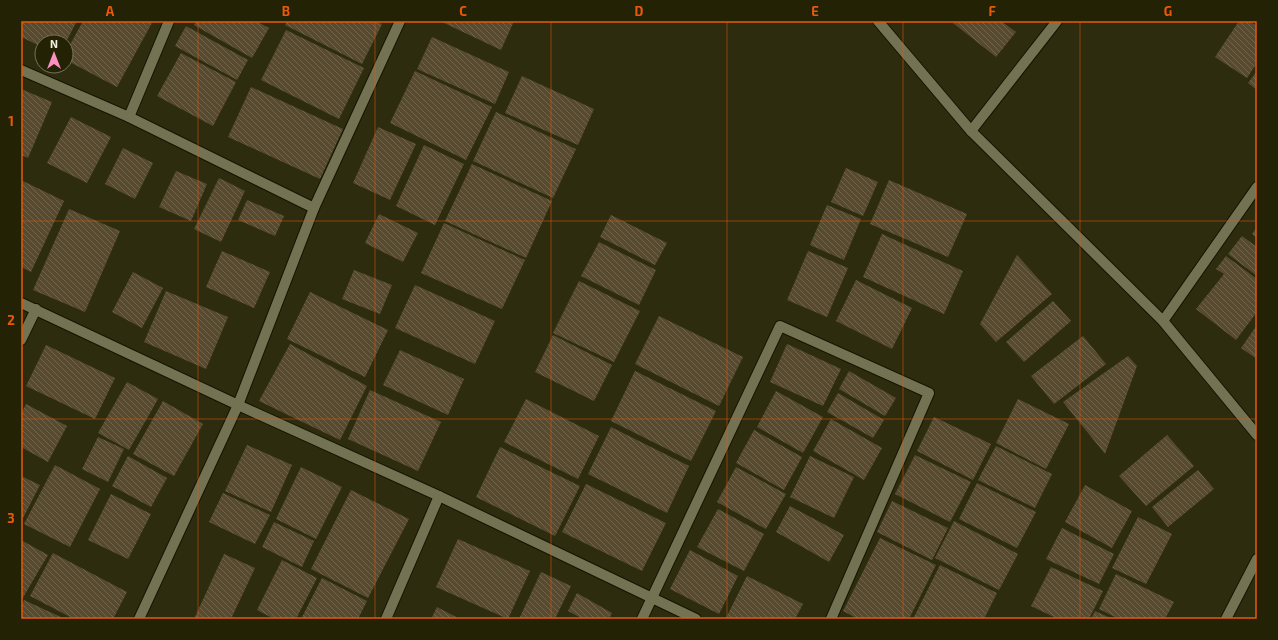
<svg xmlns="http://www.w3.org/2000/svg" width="1278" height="640" viewBox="0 0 1278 640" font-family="'Exo 2',sans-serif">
  <defs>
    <pattern id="building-back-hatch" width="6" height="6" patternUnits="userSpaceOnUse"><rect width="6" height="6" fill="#574a2e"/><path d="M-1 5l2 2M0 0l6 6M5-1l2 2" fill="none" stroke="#70654c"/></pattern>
  </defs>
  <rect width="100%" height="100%" fill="#2d2c0f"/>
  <!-- building -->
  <g fill="url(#building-back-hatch)">
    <polygon points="21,21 77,21 66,42 42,42 42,47 21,37"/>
    <polygon points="83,21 153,21 117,87 66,60 66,52"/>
    <polygon points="196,21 256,21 269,28 252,58 194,25"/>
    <polygon points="287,21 375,21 382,24 362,64 285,25"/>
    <polygon points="442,21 514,21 501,50 442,22"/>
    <polygon points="955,21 1001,21 1016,32 996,57 953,23"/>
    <polygon points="1239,21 1249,21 1257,26 1257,63 1247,78 1215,57"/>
    <polygon points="186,26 248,60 237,80 175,46"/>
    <polygon points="286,30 364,68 339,119 261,80"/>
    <polygon points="432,37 509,72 495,104 417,69"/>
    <polygon points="181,53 236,82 213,126 157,96"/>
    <polygon points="415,71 492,107 466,160 390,123"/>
    <polygon points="1257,71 1257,90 1248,83"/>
    <polygon points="522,76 594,109 578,145 505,113"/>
    <polygon points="251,87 343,129 320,179 228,137"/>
    <polygon points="21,89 52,102 28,158 21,155"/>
    <polygon points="496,112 576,149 553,198 473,161"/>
    <polygon points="71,117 111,137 87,183 47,163"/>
    <polygon points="378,127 416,144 390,200 353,183"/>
    <polygon points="424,145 464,164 435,225 396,206"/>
    <polygon points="123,148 153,163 135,199 105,184"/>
    <polygon points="472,164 552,201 526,258 445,221"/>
    <polygon points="846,168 878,182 863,216 831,202"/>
    <polygon points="176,171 207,184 191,221 159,207"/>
    <polygon points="219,178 245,191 221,242 194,229"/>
    <polygon points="889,180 967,214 948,257 870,224"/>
    <polygon points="23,181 64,201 31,272 21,267 21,185"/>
    <polygon points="247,200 284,216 275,236 238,220"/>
    <polygon points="827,205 861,219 844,260 810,245"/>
    <polygon points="69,209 120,231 85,312 33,290"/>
    <polygon points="379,214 418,233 403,262 365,243"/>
    <polygon points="611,215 667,243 655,265 600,237"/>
    <polygon points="444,223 525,260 502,309 421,273"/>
    <polygon points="1257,227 1257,238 1252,234"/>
    <polygon points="882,234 963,271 944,314 863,277"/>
    <polygon points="1242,236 1257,247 1257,276 1228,254"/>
    <polygon points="599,242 656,270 639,305 581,276"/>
    <polygon points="222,251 270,272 254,308 206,287"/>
    <polygon points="808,251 848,268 827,317 787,300"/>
    <polygon points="1017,255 1052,294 996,342 980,324"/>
    <polygon points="1226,256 1257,279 1257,312 1236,340 1196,309 1224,274 1216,269"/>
    <polygon points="354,270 392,285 380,314 342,299"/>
    <polygon points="133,272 163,288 142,328 112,312"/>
    <polygon points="856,280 912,308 892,349 836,321"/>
    <polygon points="579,281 640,311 614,362 553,333"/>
    <polygon points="415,285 495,321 475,364 395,328"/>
    <polygon points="166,291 228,317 206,369 144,342"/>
    <polygon points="310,292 388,330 365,377 287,339"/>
    <polygon points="1053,301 1071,321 1024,362 1006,342"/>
    <polygon points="659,316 743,357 719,406 635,364"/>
    <polygon points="1257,325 1257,359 1241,348"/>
    <polygon points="553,335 612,365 594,401 535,372"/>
    <polygon points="1083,336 1106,364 1054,404 1031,376"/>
    <polygon points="290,344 367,386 340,440 259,401"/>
    <polygon points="787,344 841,369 823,406 770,382"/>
    <polygon points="46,345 115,378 95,419 26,386"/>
    <polygon points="400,350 464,379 448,415 383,385"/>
    <polygon points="1128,356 1137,366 1105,454 1063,402"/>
    <polygon points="635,371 716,411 691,461 611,421"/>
    <polygon points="849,371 896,398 885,416 839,389"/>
    <polygon points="127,382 158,399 129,450 98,433"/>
    <polygon points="370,390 441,422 418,471 348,439"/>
    <polygon points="776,391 823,417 803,453 757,427"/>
    <polygon points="838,393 884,420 873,438 827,412"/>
    <polygon points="526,399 599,436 578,479 504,442"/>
    <polygon points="1018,399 1069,424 1046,469 996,443"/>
    <polygon points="163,401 203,424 174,476 133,454"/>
    <polygon points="26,404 67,426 48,462 21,447 21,414"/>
    <polygon points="934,417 991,444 973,480 917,451"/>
    <polygon points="831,419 882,448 864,480 813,451"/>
    <polygon points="611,427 689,466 667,513 588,474"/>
    <polygon points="754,430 802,457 784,490 736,463"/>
    <polygon points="1167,435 1194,466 1146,506 1119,476"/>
    <polygon points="98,437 124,449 108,482 82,469"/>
    <polygon points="247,445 292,465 271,512 225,491"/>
    <polygon points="996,446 1052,474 1035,508 978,480"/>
    <polygon points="500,447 580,486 555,536 476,497"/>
    <polygon points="915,455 971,482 950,522 895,494"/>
    <polygon points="128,456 167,478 151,507 112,486"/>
    <polygon points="810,456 854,477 834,518 790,497"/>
    <polygon points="55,465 100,489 70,547 24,524"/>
    <polygon points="301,467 342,487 316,539 276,519"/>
    <polygon points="736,467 786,494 766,529 717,502"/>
    <polygon points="1198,470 1214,489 1168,527 1152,507"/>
    <polygon points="21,476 40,485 21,522"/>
    <polygon points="977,483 1036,512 1017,548 959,519"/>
    <polygon points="586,484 666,523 642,571 562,532"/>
    <polygon points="1085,485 1132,511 1112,548 1065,522"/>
    <polygon points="351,490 409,519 368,598 311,569"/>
    <polygon points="223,493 270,515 255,544 209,522"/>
    <polygon points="111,494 151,514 128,559 88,540"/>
    <polygon points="892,501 948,528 932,560 877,532"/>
    <polygon points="790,506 844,535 829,562 776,532"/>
    <polygon points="718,509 764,534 744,571 697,547"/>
    <polygon points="1138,517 1172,534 1146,584 1112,568"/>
    <polygon points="954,521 1018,554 999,590 935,558"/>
    <polygon points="274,522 314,541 302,567 262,547"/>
    <polygon points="1062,528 1114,554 1099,584 1046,559"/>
    <polygon points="880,538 936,565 909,619 858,619 843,611"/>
    <polygon points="458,539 530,571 508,619 436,587"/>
    <polygon points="21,540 48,555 21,601"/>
    <polygon points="690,550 738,576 719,614 670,589"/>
    <polygon points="53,553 127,592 113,619 74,619 30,596"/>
    <polygon points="224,554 255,568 231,619 194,619"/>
    <polygon points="282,560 317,578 296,619 274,619 257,610"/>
    <polygon points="940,565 997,593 984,619 913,619"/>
    <polygon points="1051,567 1103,591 1089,619 1058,619 1031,606"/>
    <polygon points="541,572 571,586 555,619 519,619"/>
    <polygon points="1116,574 1174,602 1165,619 1119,619 1099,609"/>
    <polygon points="747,576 803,604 795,619 729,619 726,618"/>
    <polygon points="322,578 367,601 358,619 301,619"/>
    <polygon points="577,593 612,613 609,619 583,619 568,611"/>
    <polygon points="24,600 65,619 21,619 21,607"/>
    <polygon points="437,607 460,619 431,619"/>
    <polygon points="1095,611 1113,619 1091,619"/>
  </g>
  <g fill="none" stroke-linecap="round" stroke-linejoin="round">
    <!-- minor casing -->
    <g stroke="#161400" stroke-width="12">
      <g id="minor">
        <polyline points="878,21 971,131 1163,321 1257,435"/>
        <polyline points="21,70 129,117 169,21"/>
        <polyline points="129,117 314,208"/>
        <polyline points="971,131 1057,21"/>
        <polyline points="21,303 238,405 439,496 696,619"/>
        <polyline points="1163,321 1257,187"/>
        <polyline points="21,340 36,309"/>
        <polyline points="139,619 238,405 314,208 400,21"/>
        <polyline points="386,619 439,496"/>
        <polyline points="642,619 780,326 929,393 831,619"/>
        <polyline points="1226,619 1257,559"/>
      </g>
    </g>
    <!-- minor -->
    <use href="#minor" stroke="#737354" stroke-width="10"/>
  </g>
  <!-- grid -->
  <path fill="none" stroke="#e8590c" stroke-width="1" stroke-opacity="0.55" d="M198 21V619M375 21V619M551 21V619M727 21V619M903 21V619M1080 21V619M21 221H1257M21 419H1257"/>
  <!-- border -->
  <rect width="1278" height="640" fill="none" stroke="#242205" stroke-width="44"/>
  <!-- north arrow -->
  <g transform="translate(54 54)"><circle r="19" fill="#242205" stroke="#76755d"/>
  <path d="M0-3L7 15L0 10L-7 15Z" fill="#fc8fc2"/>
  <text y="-6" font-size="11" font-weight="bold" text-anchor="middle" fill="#f2f2e1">N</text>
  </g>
  <rect x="22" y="22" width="1234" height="596" fill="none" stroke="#e8590c" stroke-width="1.5"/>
  <g font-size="13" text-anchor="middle" font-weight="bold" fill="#e8590c">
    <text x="110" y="16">A</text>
    <text x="286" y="16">B</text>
    <text x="463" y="16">C</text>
    <text x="639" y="16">D</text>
    <text x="815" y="16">E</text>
    <text x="992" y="16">F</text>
    <text x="1168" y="16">G</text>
    <text x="11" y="126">1</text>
    <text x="11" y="325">2</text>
    <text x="11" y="523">3</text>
  </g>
</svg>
